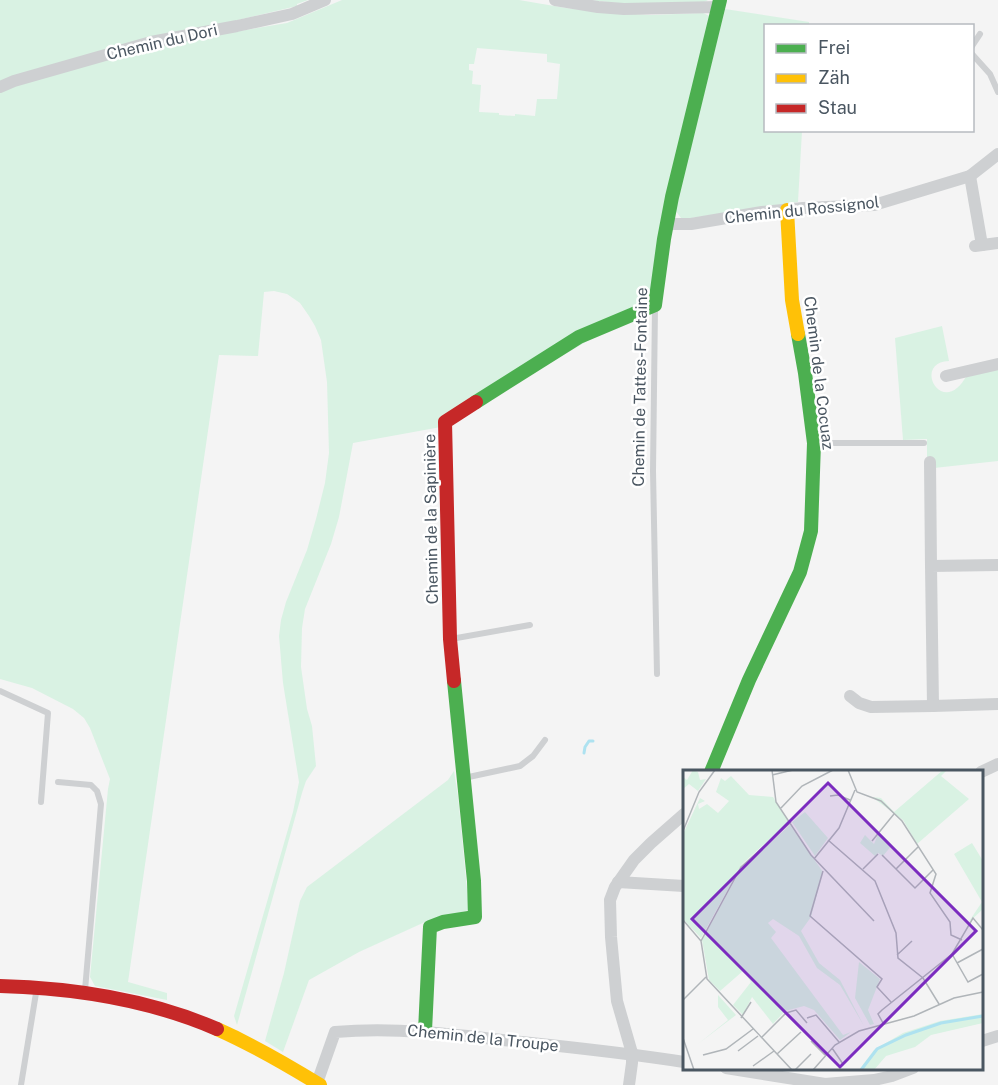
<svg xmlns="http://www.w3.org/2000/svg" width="998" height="1085" viewBox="0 0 998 1085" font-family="'Public Sans',sans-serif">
  <rect width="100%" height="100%" fill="#f4f4f4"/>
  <!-- green -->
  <g fill="#d9f2e3" fill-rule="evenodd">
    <polygon points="0,0 308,0 297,4 297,6 221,24 0,82"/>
    <path d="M342 0H519L566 8 603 12 651 15 703 13 712 17 652 303 441 427 353 443 339 517 331 544 305 609 302 628 301 667 307 709 312 726 316 766 306 781 302 793 237 1025 234 1016 293 812 299 782 283 683 279 636 281 620 286 602 307 550 316 519 325 483 329 453 327 382 321 340 315 326 309 316 300 303 287 294 274 291 264 292 258 356 219 355 128 982 167 993V1000L95 986 90 977 108 789 110 779 90 728 84 718 73 709 32 688 0 679V92L12 87 105 60 197 38 287 23ZM477 48 547 54V62L560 64 557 99H537L535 116 515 114V116L499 115V113L479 112 481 85 472 84 473 71 469 70V64H474Z"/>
    <polygon points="590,0 708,0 704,2 626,4"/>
    <polygon points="725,9 809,22 809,25 766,26 766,130 802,131 798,202 685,219 681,218 675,210"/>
    <path d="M942 326 949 361C916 362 936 406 957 388 961 385 963 381 966 377L998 368V461L934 468 927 458V439L903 440 895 338Z"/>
    <polygon points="454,771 458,796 469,910 425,922 359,952 309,980 283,1052 265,1041 284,973 300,901 307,887 448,780"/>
  </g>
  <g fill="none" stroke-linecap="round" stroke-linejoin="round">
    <!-- stream -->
    <polyline stroke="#aee2f0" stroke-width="3" points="584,753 585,747 589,741 593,741"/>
    <!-- lane -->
    <g stroke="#ced0d2" stroke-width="6">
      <polyline points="972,46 980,34"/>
      <polyline points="972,54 990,74 998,92"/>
      <polyline points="655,306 653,471 657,674"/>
      <polyline points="814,443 924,443"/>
      <polyline points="451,639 530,625"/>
      <polyline points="0,691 48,713 41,802"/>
      <polyline points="464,778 520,766 533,756 545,740"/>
      <polyline points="58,782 91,785 97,791 101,804 85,990"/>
      <polyline points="21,1085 37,987"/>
    </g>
    <!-- street -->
    <g stroke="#ced0d2" stroke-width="12">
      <polyline points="555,0 598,7 624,9 719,7"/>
      <polyline points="0,87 14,81 151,42 237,26 292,14 325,0"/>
      <polyline points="970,176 982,245"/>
      <polyline points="667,224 691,224 762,212 803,208 874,205 970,176 998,154"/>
      <polyline points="975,246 998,243"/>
      <polyline points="946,376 998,364"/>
      <polyline points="930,462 931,566"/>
      <polyline points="998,565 931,566 933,706 998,704"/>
      <polyline points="850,696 859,703 871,707 933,706"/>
      <polyline points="981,772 998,764"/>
      <polyline points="618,882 684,886"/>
      <polyline points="982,1041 998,1036"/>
      <polyline points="726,1068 825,1084 874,1080 892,1076 913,1068"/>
      <path d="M317 1083 335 1032C395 1027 453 1034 512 1041 570 1047 627 1053 684 1062"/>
      <polyline points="629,1085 632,1063 632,1053 617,1001 611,937 610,900 615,887 634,860 651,843 684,814"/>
    </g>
    <!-- fast -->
    <g stroke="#4caf50" stroke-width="14">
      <polyline points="476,402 579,337 655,305 664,239 672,197 720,0"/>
      <polyline points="711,772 749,680 800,572 811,531 814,443 805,373 798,334"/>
      <polyline points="425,1031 430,927 443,922 475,917 474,881 454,681"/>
    </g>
    <!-- slow -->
    <g stroke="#ffc107" stroke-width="14">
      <polyline points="787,210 792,300 798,334"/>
      <path d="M217 1029C253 1045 286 1064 320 1085"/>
    </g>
    <!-- jam -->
    <g stroke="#c62828" stroke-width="14">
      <polyline points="454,681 450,639 445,422 476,402"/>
      <path d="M0 986C75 988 148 999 217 1029"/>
    </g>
  </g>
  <g text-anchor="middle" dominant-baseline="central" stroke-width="5" stroke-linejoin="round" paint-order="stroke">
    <!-- street labels -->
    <g font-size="16" fill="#4a5661" stroke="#fff">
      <text transform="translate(162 42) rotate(-13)">Chemin du Dori</text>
      <text transform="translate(802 210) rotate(-6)">Chemin du Rossignol</text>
      <text transform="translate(819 373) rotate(83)">Chemin de la Cocuaz</text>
      <text transform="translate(640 387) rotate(-89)">Chemin de Tattes-Fontaine</text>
      <text transform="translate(431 519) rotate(-91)">Chemin de la Sapinière</text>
      <text transform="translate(483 1038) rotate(6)">Chemin de la Troupe</text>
    </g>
  </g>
  <!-- overview -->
  <g transform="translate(683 770)">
    <rect width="300" height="300" fill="#f4f4f4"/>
    <path d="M10 0 15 2 17 10 23 9 15 21 6 14 0 19V7L4 10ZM260 0H264L258 6 286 29 234 74 220 50 189 27 198 28 211 42ZM48 6 66 25 90 27 106 52 59 94 18 168 0 149V64L17 28 22 31 15 34 16 39 24 34 35 43 46 31 33 22 38 8 42 11ZM122 42 145 68 132 86 109 52ZM107 55 140 102 128 147 118 161 136 193 157 210 181 256 157 215 134 198 116 166 90 149 85 153 93 162 88 168 160 265 168 262 157 270 131 240 121 236 102 241 90 254 69 227 60 245 50 235 68 212 60 201 37 221 26 210 19 170 58 99ZM196 62 209 75 200 86 195 83 192 86 177 73 182 65 191 74ZM289 73 300 91V139L285 153 299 132 271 84ZM176 192 197 209 185 240 191 254 187 255 172 228ZM35 225 53 245 15 274 45 250 35 237ZM300 244V253L248 265 232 277 203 286 191 300H176L191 280 220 263 257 251Z" fill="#d9f2e3"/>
    <path fill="none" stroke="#aee2f0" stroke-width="3" d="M178 300 194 279 223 265 258 253 300 246"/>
    <path fill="none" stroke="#b0b5b9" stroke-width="1.5" d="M89 0 93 32 128 85 191 151M165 0 174 22 198 31 219 51 253 104 247 123 267 152 268 165 279 170M89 5 110 0M147 26 155 25 167 30M98 38 119 16 150 0M0 61 16 22 32 0M145 70 192 111 213 163 215 188 240 208 256 234M189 71 211 44M235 77 213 99 232 118 250 100M199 85 213 99M131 89 156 58 172 20M180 99 195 84M140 101 127 146 199 209 194 217 208 232M0 150 18 171 24 209 109 300M18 171 58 97 108 52M269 184 285 212 300 204M214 185 229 171M274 193 300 179M0 230 23 207M58 248 68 232M124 248 133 245 156 272M200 253 195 244 199 240 269 184 290 148 300 160M0 268 11 300M78 268 103 243 113 240 124 253M128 271 142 285M149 278 160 294M55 281 75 266M94 284 118 262M20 285 43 279 70 259M70 296 91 281M112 300 128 284M130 300 152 275 176 261 231 246 271 228 300 222"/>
    <path fill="#7b2cbf" fill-opacity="0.15" stroke="#7b2cbf" stroke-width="3" d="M145 13 293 161 157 297 9 149Z"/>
    <rect width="300" height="300" fill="none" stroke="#4a5661" stroke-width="3"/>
  </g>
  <!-- legend -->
  <rect x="764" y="24" width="210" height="108" fill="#ffffff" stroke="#b7bbc0" stroke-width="1.5"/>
  <rect x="776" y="44" width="30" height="9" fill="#4caf50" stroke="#b7bbc0" stroke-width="1.5"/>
  <text x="818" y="54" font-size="18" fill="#4a5661">Frei</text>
  <rect x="776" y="74" width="30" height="9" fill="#ffc107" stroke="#b7bbc0" stroke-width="1.5"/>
  <text x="818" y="84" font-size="18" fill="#4a5661">Zäh</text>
  <rect x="776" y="104" width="30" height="9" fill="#c62828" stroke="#b7bbc0" stroke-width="1.5"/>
  <text x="818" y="114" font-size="18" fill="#4a5661">Stau</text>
</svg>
